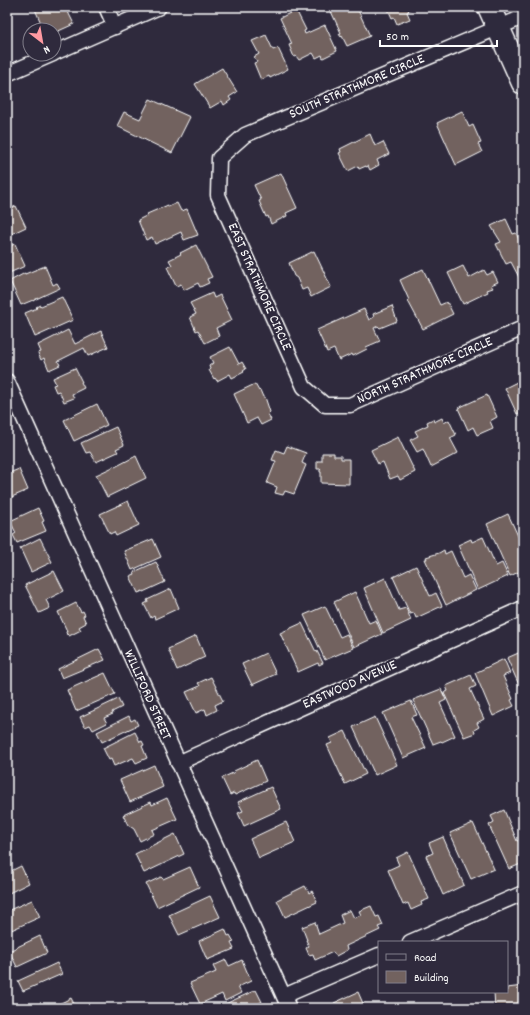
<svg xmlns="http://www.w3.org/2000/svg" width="530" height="1015" viewBox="0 0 530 1015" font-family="Dekko,sans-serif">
  <rect width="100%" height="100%" fill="#2f2a3d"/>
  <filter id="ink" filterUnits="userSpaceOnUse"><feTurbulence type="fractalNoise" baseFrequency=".025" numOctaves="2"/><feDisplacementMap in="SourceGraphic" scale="8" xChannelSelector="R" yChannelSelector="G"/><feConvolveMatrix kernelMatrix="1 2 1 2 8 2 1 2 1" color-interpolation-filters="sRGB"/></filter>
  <g filter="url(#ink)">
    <!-- building -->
    <g fill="#72625f" stroke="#fff">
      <polygon points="34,7 60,7 61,8 64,7 65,10 67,10 74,24 54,33 54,30 44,30"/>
      <polygon points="329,7 358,7 357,8 370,36 347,46 342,36 341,37 339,34 341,33"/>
      <polygon points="387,7 414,7 408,10 409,11 407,12 410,19 397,24 394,17 392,18"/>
      <polygon points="296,10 306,30 304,31 305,34 325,25 337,51 323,58 322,55 316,58 313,53 299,60 296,56 294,57 289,45 292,44 280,18"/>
      <polygon points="266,35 273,50 278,48 288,69 270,78 269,76 261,80 254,63 257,62 254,57 259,54 252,41"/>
      <polygon points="222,68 237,92 229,97 231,100 224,105 222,101 210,108 195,84"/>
      <polygon points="150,99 190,117 172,153 117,126 124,112 140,119"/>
      <polygon points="462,111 469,127 473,125 481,143 478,144 482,152 456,165 437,123"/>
      <polygon points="370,134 375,146 383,142 389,154 377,160 379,165 370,170 368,166 366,167 366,166 359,169 358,166 348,171 339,153 341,152 340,149"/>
      <polygon points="281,173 297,208 286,213 287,216 271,224 268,216 266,217 259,201 261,200 254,185"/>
      <polygon points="177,203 181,211 187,209 198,235 184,240 181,232 155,244 152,237 146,240 138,220 148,215 147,214 168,205 168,207"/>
      <polygon points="16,206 26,227 7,236 7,210"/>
      <polygon points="506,219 513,234 516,233 523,248 520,249 523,255 523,282 522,283 511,262 506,264 496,244 501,242 491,226"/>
      <polygon points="15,244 25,266 7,274 7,247"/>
      <polygon points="196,245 212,277 207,279 209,283 200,287 198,283 184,290 181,284 176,286 167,267 172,265 169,260 181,254 180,253"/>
      <polygon points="314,251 331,287 311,297 307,288 302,290 297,278 294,276 289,263"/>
      <polygon points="45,266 53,285 57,283 60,288 36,299 33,301 33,300 21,305 10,281 25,273 25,274"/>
      <polygon points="463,266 469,278 484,270 487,275 493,272 498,282 491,285 493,288 487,290 488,292 463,304 448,273"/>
      <polygon points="423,269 440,305 447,302 453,314 423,329 408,301 409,300 400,280"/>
      <polygon points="212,293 214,298 220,295 232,320 216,328 219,336 205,343 198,330 196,331 190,317 196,314 190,303"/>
      <polygon points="62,297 73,320 35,337 25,313 37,308 36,307 40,305 41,306"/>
      <polygon points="392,306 397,321 380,328 378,326 374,328 380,341 366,347 367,349 353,356 352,354 339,360 334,349 327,352 317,330 364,309 369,320 374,317 373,314"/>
      <polygon points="68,330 75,344 101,331 108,347 88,356 84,348 58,361 60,365 49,370 44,358 41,360 38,353 41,352 38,345"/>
      <polygon points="230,347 239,364 242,362 246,369 243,371 244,372 232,378 230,374 217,381 215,378 214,379 209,370 210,369 209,366 213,363 210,357"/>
      <polygon points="75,368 82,382 81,382 84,388 72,394 74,398 64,402 59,391 56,392 53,385 56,384 53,378"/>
      <polygon points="523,379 523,411 517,414 505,388"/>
      <polygon points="255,384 259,391 260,390 263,397 265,397 270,412 268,414 271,420 261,425 257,418 247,423 234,394"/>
      <polygon points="487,395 497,417 490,421 493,428 477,435 473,427 468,430 458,408"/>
      <polygon points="97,404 107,425 74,441 64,420"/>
      <polygon points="442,418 444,423 449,420 456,435 450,438 458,453 431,467 423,449 417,452 410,440 418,436 415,431 428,425 427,422 433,419 434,422"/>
      <polygon points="116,427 124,445 116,449 118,452 96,462 90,452 86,453 81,443"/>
      <polygon points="398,437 415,472 400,480 398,476 390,479 383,462 378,464 371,450"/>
      <polygon points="287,446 306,453 302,463 306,465 294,494 285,491 283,495 275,493 277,487 267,483 276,461 272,460 276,450 284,453"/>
      <polygon points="322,453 334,453 334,456 341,456 341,459 349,459 349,484 321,483 321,472 320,472 320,470 321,469 317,469 317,461 322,461"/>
      <polygon points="136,456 146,478 107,497 96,475 113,467 113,466 114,466 115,467"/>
      <polygon points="19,469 28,490 7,499 7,474"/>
      <polygon points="128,501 139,525 116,536 114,532 110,534 100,514"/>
      <polygon points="38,508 44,521 42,522 46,531 17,543 13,535 16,533 10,521"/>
      <polygon points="508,514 523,547 523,570 510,576 487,524"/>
      <polygon points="483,537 496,566 502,563 508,576 478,590 458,545 471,539 472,542"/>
      <polygon points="40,538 52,562 31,572 20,548"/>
      <polygon points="153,539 161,557 132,570 124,551"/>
      <polygon points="444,550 445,554 451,551 463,578 469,575 476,590 446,605 425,559 427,559 426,557 439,553"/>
      <polygon points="156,562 165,582 143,592 143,591 138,593 130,576 135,574 134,572"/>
      <polygon points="416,566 430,596 436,593 442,606 416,618 414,613 410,614 393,577"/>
      <polygon points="54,571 64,591 46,600 50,608 39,613 25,585"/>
      <polygon points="385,578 399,610 406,608 411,620 383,633 364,588"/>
      <polygon points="171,589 179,608 155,619 154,616 151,618 144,604 148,602 147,600"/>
      <polygon points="355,592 369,623 376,620 382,634 354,647 334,602"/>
      <polygon points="76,603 81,612 83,611 85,615 83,616 86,623 79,627 81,630 69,636 68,634 67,635 66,632 67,631 58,612"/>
      <polygon points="325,606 340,637 347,634 353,648 325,660 304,615"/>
      <polygon points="302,623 316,652 317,651 323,663 319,665 318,663 298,672 280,633"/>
      <polygon points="196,636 205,657 177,670 168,649"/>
      <polygon points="99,649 105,660 62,678 58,669"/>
      <polygon points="523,651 523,694 507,658"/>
      <polygon points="266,653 276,674 252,685 242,664"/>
      <polygon points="504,659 510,673 503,676 513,699 511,700 514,706 493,716 475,673"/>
      <polygon points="105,673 115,694 76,711 67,690"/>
      <polygon points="471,675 476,686 470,689 484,719 477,723 479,727 474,730 475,733 464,737 444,693 448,691 446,686"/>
      <polygon points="211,677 223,701 215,705 217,710 207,715 205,709 196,713 186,692 200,686 198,683"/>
      <polygon points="441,689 446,700 440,703 455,736 442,742 441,741 433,744 413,700"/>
      <polygon points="118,699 122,707 112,712 113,714 104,718 107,723 93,730 90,725 85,727 80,717"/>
      <polygon points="411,701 417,715 411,717 426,748 403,758 383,713"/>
      <polygon points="129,716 131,721 135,719 138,725 102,742 97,732"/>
      <polygon points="375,717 397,765 375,775 353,727"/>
      <polygon points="345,731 366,774 345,784 327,745 332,743 330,738"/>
      <polygon points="135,732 140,742 142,741 144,745 142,746 147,758 136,763 133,758 114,766 111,759 109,760 103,748"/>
      <polygon points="257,760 266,781 235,795 234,793 230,795 222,778 235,772 234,771"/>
      <polygon points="154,765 163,787 130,802 120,780"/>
      <polygon points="271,787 281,809 244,826 238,813 243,811 238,802"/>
      <polygon points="167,798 177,819 152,830 154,834 140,841 134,829 128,825 123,815 151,802 152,805"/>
      <polygon points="504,810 517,841 522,839 523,841 523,863 509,869 489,825 494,822 491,816"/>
      <polygon points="286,822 295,842 259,858 250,839"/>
      <polygon points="473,823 494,869 471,879 450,833"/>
      <polygon points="175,834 184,854 144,873 135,854"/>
      <polygon points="443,837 464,885 443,895 426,856 433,853 429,843"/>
      <polygon points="408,852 429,899 421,902 422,905 411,910 408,903 403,905 388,870 399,865 396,858"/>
      <polygon points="21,866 29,883 7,894 7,873"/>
      <polygon points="190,867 199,887 157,907 146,884 161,877 163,879"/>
      <polygon points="305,886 309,893 312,891 317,902 285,917 277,900"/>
      <polygon points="210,896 220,917 179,935 169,915"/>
      <polygon points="32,900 40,917 7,932 7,911"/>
      <polygon points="371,906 376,917 379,916 383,925 378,927 380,930 346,946 347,950 336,956 333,952 315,960 313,954 309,955 306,948 309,946 306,940 307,940 302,927 315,922 319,934 343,923 340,915 350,910 354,918 361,915 359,911"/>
      <polygon points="225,929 228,936 230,935 234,942 231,943 234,949 207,960 199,941"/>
      <polygon points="40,936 47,953 17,967 9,951"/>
      <polygon points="226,960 229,966 242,960 251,981 238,987 241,993 225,1001 222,994 200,1004 190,983 216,972 213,966"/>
      <polygon points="57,963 62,974 23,991 18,981"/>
      <polygon points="523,986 523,1008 495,1008 494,992 507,992 507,988"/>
      <polygon points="256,990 262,1002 249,1008 227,1008 225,1004"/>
      <polygon points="358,992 365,1008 333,1008 336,1007 334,1003"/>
      <polygon points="71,998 76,1008 50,1008 56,1004 57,1005"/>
    </g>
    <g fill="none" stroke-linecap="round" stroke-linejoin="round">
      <!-- minor casing -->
      <g stroke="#fff" stroke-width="17">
        <g id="minor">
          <polyline points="106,7 115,27"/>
          <polyline points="523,17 245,135 219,158 218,195 304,387 325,405 350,405 523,328"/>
          <polyline points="54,53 159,7"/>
          <polyline points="7,74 53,54"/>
          <polyline points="7,381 289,1008"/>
          <polyline points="178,763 523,608"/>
          <polyline points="410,942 523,893"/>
          <polyline points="284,996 379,955"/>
        </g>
      </g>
      <!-- primary casing -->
      <g stroke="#fff" stroke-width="25">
        <polyline id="primary" points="489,7 523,83"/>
      </g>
      <!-- minor -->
      <use href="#minor" stroke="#2f2a3d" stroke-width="14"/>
      <!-- primary -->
      <use href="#primary" stroke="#2f2a3d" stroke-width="22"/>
    </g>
  </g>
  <g text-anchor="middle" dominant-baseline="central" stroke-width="4" stroke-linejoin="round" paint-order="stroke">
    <!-- street labels -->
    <g font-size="14" fill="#fff" stroke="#2f2a3d">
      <text transform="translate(357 87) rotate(-23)">SOUTH STRATHMORE CIRCLE</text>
      <text transform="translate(259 287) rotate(66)">EAST STRATHMORE CIRCLE</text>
      <text transform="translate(425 371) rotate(-24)">NORTH STRATHMORE CIRCLE</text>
      <text transform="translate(350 685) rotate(-24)">EASTWOOD AVENUE</text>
      <text transform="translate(147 695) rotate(66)">WILLIFORD STREET</text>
    </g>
  </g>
  <!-- margin -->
  <rect width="530" height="1015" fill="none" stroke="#2f2a3d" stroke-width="24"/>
  <rect x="12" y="12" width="506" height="991" fill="none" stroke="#fff" stroke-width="1.5" filter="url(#ink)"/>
  <!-- legend -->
  <rect x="378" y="941" width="130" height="52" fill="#2f2a3d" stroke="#827f8b"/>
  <rect x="386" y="954" width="20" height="6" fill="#2f2a3d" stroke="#827f8b"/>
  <text x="414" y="961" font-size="12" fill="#ffffff">Road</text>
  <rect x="386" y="971" width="20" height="12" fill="#72625f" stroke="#827f8b"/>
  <text x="414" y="981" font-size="12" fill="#ffffff">Building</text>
  <!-- north arrow -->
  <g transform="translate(42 42) rotate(149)"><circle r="19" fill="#2f2a3d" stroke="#827f8b"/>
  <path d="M0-3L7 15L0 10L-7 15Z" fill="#ff9aa2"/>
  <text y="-6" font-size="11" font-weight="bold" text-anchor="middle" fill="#ffffff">N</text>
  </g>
  <!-- scale -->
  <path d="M380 40v6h117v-6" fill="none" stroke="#ffffff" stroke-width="2"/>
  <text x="386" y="40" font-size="12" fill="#ffffff" stroke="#2f2a3d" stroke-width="3" paint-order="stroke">50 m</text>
</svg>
